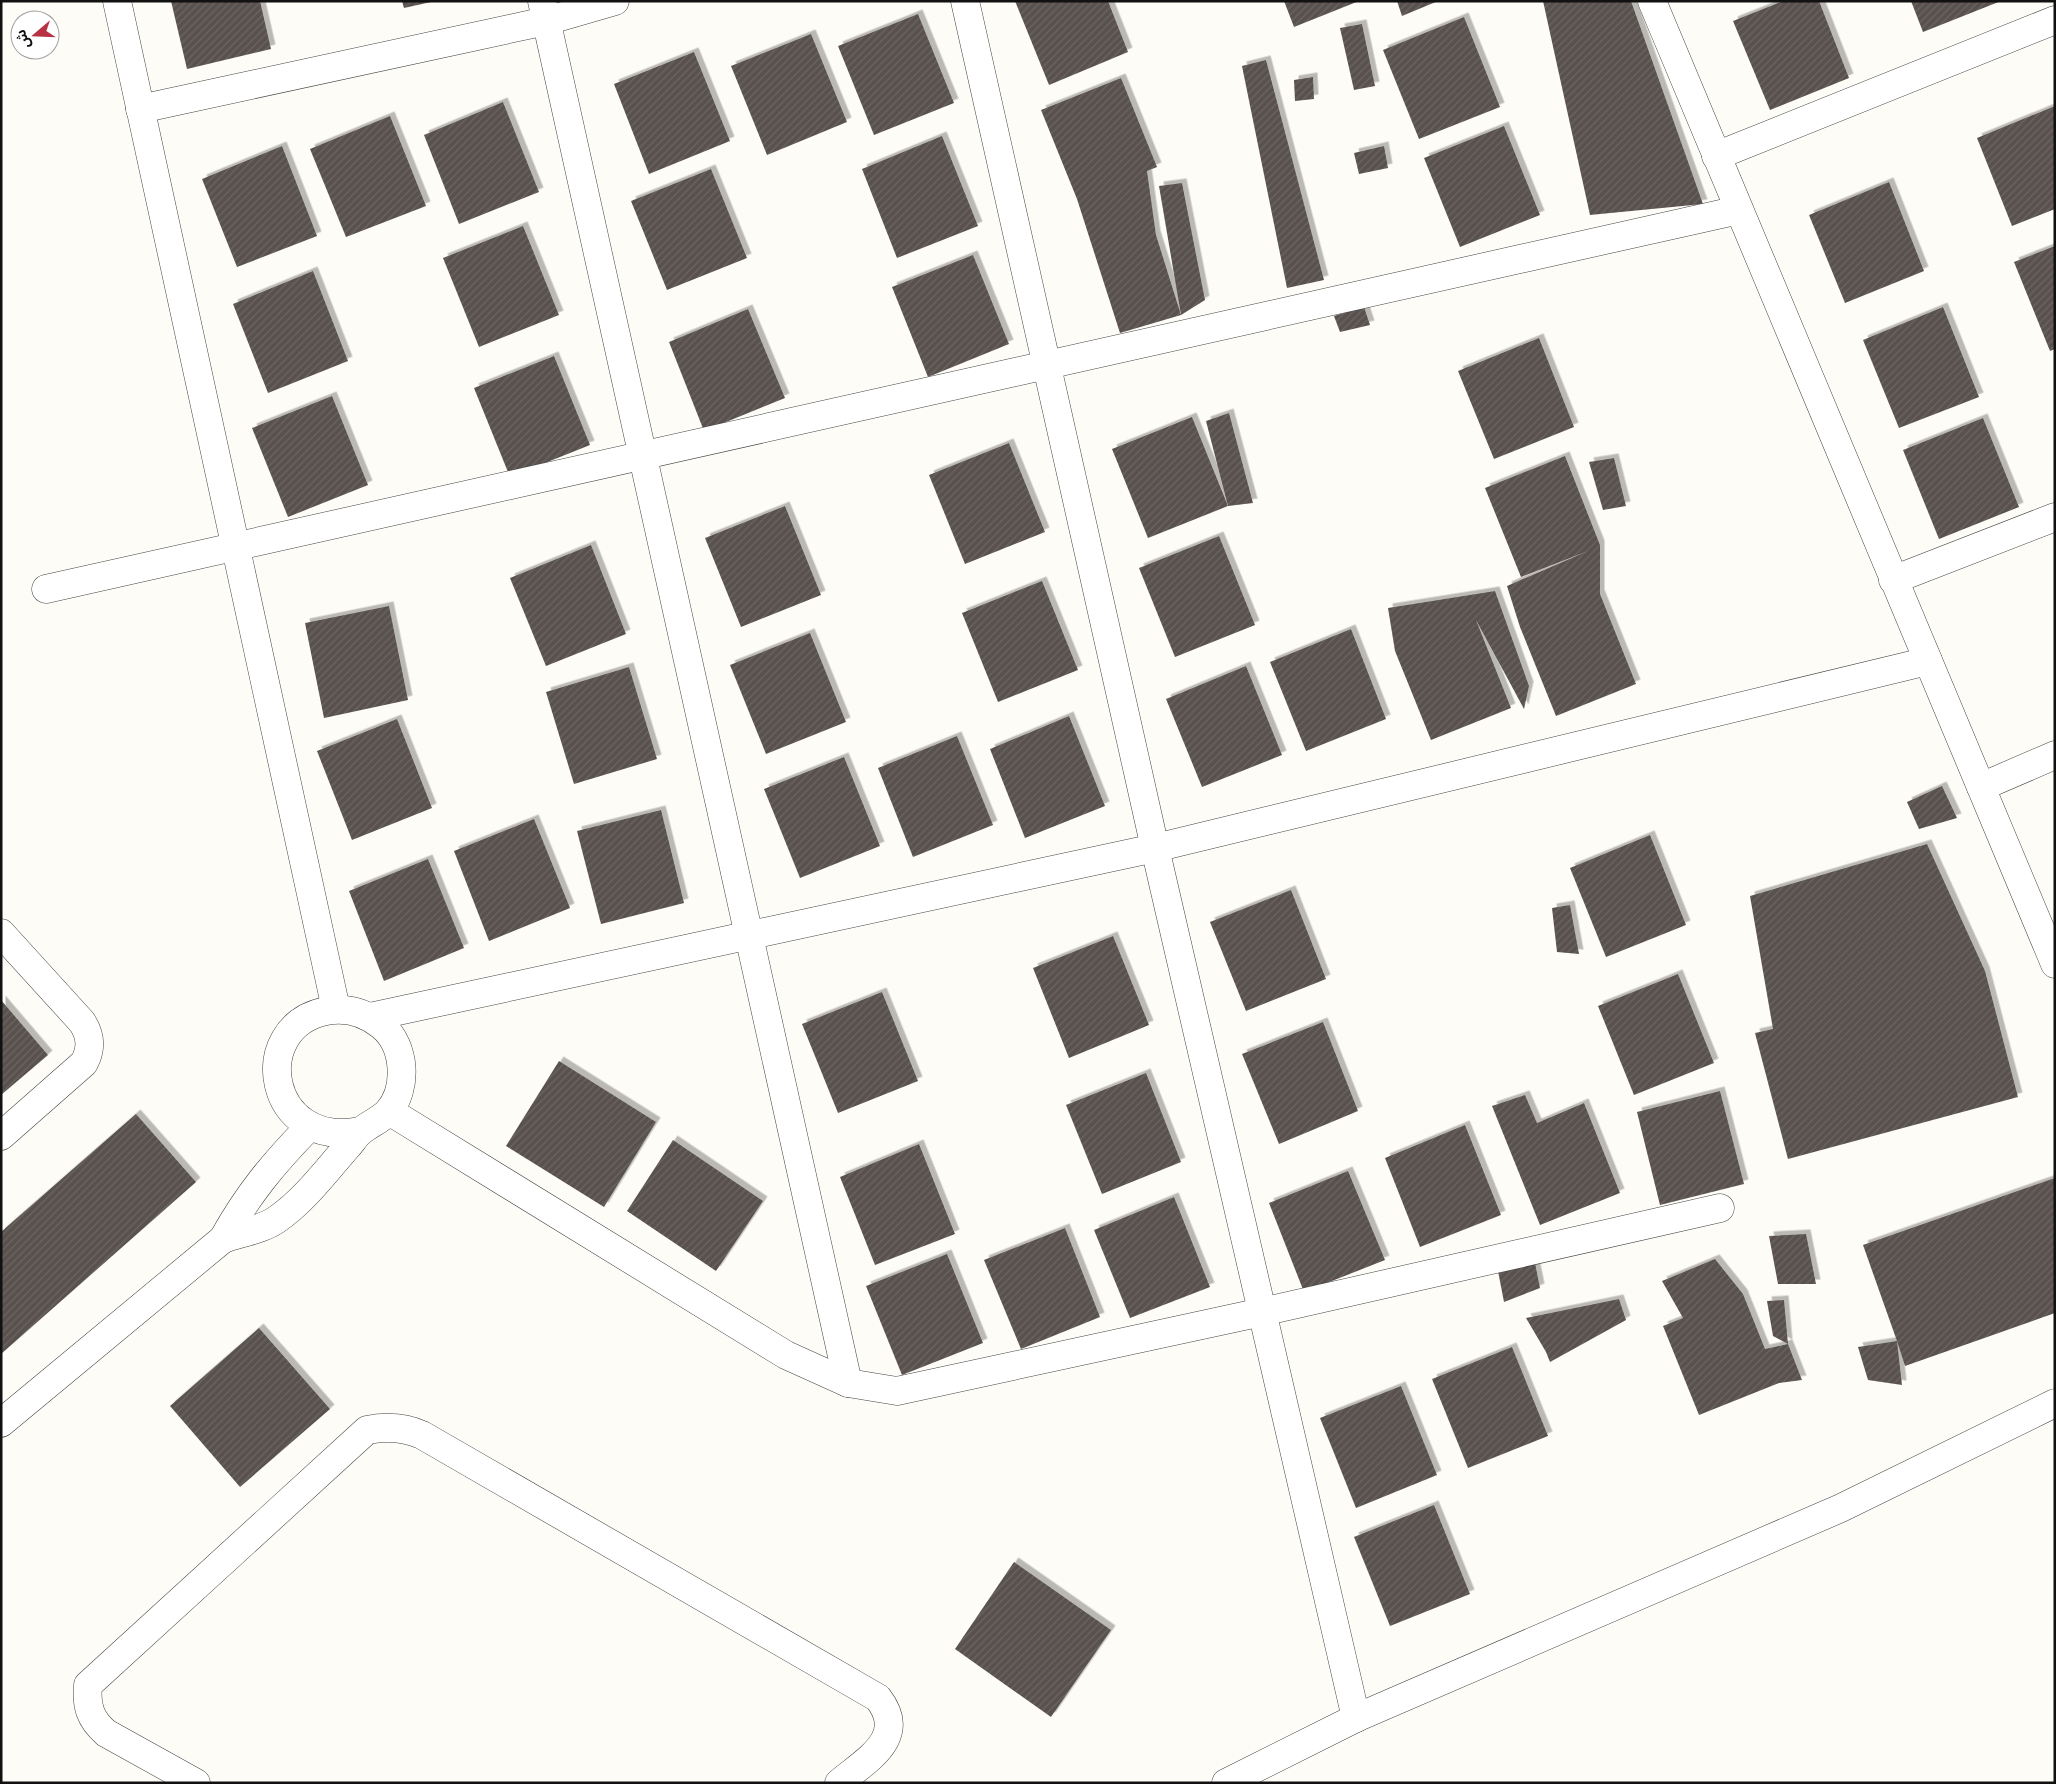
<svg xmlns="http://www.w3.org/2000/svg" width="2056" height="1784" viewBox="0 0 2056 1784" font-family="Lora,'Noto Sans Arabic',serif">
  <defs>
    <pattern id="building-hatch" width="6" height="6" patternUnits="userSpaceOnUse" patternTransform="scale(1.25)"><rect width="6" height="6" fill="#59514e"/><path d="M-1 1l2-2M0 6l6-6M5 7l2-2" fill="none" stroke="#6c6663"/></pattern>
    <filter id="shadow"><feDropShadow dx="4.5" dy="-4.5" stdDeviation="0" flood-color="#0004"/></filter>
  </defs>
  <rect width="100%" height="100%" fill="#fefcf6"/>
  <!-- building -->
  <g fill="url(#building-hatch)" filter="url(#shadow)">
    <polygon points="171,1 260,1 271,49 187,69"/>
    <polygon points="402,1 430,1 431,2 404,8"/>
    <polygon points="1015,1 1108,1 1128,52 1049,85"/>
    <polygon points="1284,1 1359,1 1294,27"/>
    <polygon points="1397,1 1438,1 1402,16"/>
    <polygon points="1543,1 1631,1 1703,204 1590,215"/>
    <polygon points="1783,1 1819,1 1849,78 1770,110 1733,21"/>
    <polygon points="1911,1 2001,1 1923,32"/>
    <polygon points="918,14 954,103 874,135 838,46"/>
    <polygon points="1464,17 1500,107 1419,139 1383,50"/>
    <polygon points="1362,24 1375,86 1354,90 1340,28"/>
    <polygon points="811,34 847,122 767,155 731,66"/>
    <polygon points="694,52 730,141 649,174 614,84"/>
    <polygon points="1266,60 1324,280 1287,288 1242,66"/>
    <polygon points="1313,77 1314,99 1295,101 1294,80"/>
    <polygon points="1121,78 1157,167 1147,171 1156,235 1181,315 1120,333 1077,199 1041,110"/>
    <polygon points="503,102 539,192 459,224 424,135"/>
    <polygon points="2055,106 2055,209 2012,226 1977,138"/>
    <polygon points="390,116 426,206 346,237 310,149"/>
    <polygon points="1504,126 1540,215 1460,247 1424,158"/>
    <polygon points="942,136 978,226 897,258 862,169"/>
    <polygon points="282,146 317,236 237,267 202,179"/>
    <polygon points="1384,146 1388,168 1359,174 1354,153"/>
    <polygon points="711,169 747,258 667,290 631,201"/>
    <polygon points="1889,182 1924,271 1845,303 1809,215"/>
    <polygon points="1182,183 1205,300 1181,315 1159,186"/>
    <polygon points="523,226 559,315 479,347 443,258"/>
    <polygon points="2055,246 2055,349 2050,351 2014,262"/>
    <polygon points="973,255 1009,344 928,377 892,287"/>
    <polygon points="313,271 348,361 268,393 233,304"/>
    <polygon points="1364,307 1370,325 1340,332 1334,316"/>
    <polygon points="1943,307 1979,397 1899,428 1863,340"/>
    <polygon points="748,309 785,398 704,431 669,342"/>
    <polygon points="1539,338 1574,427 1494,459 1458,371"/>
    <polygon points="554,356 590,445 510,477 474,388"/>
    <polygon points="332,396 368,485 288,517 252,428"/>
    <polygon points="1229,413 1253,503 1228,506 1206,421"/>
    <polygon points="1192,417 1228,506 1148,538 1112,449"/>
    <polygon points="1983,418 2019,507 1939,539 1903,450"/>
    <polygon points="1009,443 1045,532 965,564 929,475"/>
    <polygon points="1565,456 1600,545 1600,594 1636,684 1556,716 1520,627 1507,586 1588,551 1521,577 1485,488"/>
    <polygon points="1614,458 1626,506 1603,510 1589,462"/>
    <polygon points="785,506 821,595 741,627 705,538"/>
    <polygon points="1219,536 1255,625 1175,657 1139,568"/>
    <polygon points="591,545 626,634 546,666 510,578"/>
    <polygon points="1042,581 1078,670 998,702 962,613"/>
    <polygon points="1495,591 1529,686 1524,709 1476,620 1511,708 1431,740 1395,651 1388,608"/>
    <polygon points="389,606 408,700 324,718 305,623"/>
    <polygon points="1351,629 1386,719 1306,751 1270,662"/>
    <polygon points="810,633 846,722 766,754 730,665"/>
    <polygon points="1246,666 1282,755 1202,787 1166,699"/>
    <polygon points="629,667 657,759 574,784 546,692"/>
    <polygon points="1069,716 1105,806 1025,838 990,749"/>
    <polygon points="397,719 432,808 352,840 317,751"/>
    <polygon points="957,736 993,825 913,857 878,768"/>
    <polygon points="844,757 880,846 800,878 764,789"/>
    <polygon points="1942,786 1957,818 1919,829 1907,802"/>
    <polygon points="661,810 684,903 601,924 577,831"/>
    <polygon points="534,819 570,908 489,941 454,851"/>
    <polygon points="1650,835 1686,925 1606,957 1570,868"/>
    <polygon points="1927,844 1985,971 2018,1097 1788,1159 1755,1033 1773,1029 1750,896"/>
    <polygon points="428,859 464,948 384,981 349,891"/>
    <polygon points="1291,890 1326,979 1246,1011 1210,922"/>
    <polygon points="1570,905 1579,954 1557,952 1552,908"/>
    <polygon points="1113,936 1149,1025 1069,1058 1033,968"/>
    <polygon points="1678,974 1714,1063 1634,1095 1598,1006"/>
    <polygon points="882,992 918,1081 838,1113 802,1024"/>
    <polygon points="1,1000 48,1055 1,1095"/>
    <polygon points="1323,1022 1358,1111 1279,1144 1242,1054"/>
    <polygon points="559,1061 656,1122 604,1207 506,1146"/>
    <polygon points="1146,1073 1181,1162 1102,1194 1066,1105"/>
    <polygon points="1720,1091 1744,1184 1660,1205 1637,1112"/>
    <polygon points="1525,1095 1537,1123 1584,1103 1620,1193 1540,1225 1492,1106"/>
    <polygon points="136,1114 196,1182 1,1354 1,1232"/>
    <polygon points="1465,1125 1501,1215 1420,1247 1385,1158"/>
    <polygon points="673,1140 763,1201 716,1271 627,1211"/>
    <polygon points="919,1144 955,1234 875,1265 840,1177"/>
    <polygon points="1348,1171 1385,1260 1304,1292 1269,1203"/>
    <polygon points="2055,1178 2055,1313 1905,1366 1897,1341 1902,1385 1868,1380 1858,1347 1897,1341 1863,1245"/>
    <polygon points="1174,1197 1210,1287 1130,1318 1094,1230"/>
    <polygon points="1065,1228 1100,1317 1021,1349 984,1260"/>
    <polygon points="1806,1234 1816,1284 1778,1284 1769,1236"/>
    <polygon points="947,1254 983,1343 902,1375 866,1286"/>
    <polygon points="1715,1259 1743,1294 1765,1349 1788,1344 1773,1336 1767,1301 1784,1300 1788,1344 1802,1380 1779,1383 1699,1415 1663,1326 1683,1318 1662,1281"/>
    <polygon points="1535,1263 1540,1288 1504,1302 1498,1271"/>
    <polygon points="1619,1299 1626,1320 1550,1362 1546,1352 1526,1318"/>
    <polygon points="259,1328 330,1409 240,1487 170,1406"/>
    <polygon points="1512,1347 1548,1436 1468,1468 1432,1379"/>
    <polygon points="1401,1386 1437,1475 1356,1508 1320,1418"/>
    <polygon points="1434,1505 1470,1594 1390,1626 1354,1537"/>
    <polygon points="1014,1562 1111,1630 1051,1717 955,1649"/>
  </g>
  <g fill="none" stroke-linecap="round" stroke-linejoin="round">
    <!-- street casing -->
    <g stroke="#444" stroke-width="29">
      <g id="street">
        <polyline points="117,1 336,1009"/>
        <polyline points="542,1 848,1383"/>
        <polyline points="965,1 1155,848 1356,1718"/>
        <polyline points="1652,1 2055,964"/>
        <polyline points="140,109 546,21 615,1"/>
        <polyline points="1716,156 2055,20"/>
        <polyline points="1893,580 2055,517"/>
        <polyline points="46,589 1739,210"/>
        <polyline points="1981,787 2055,755"/>
        <path d="M1 933 82 1022C91 1036 92 1048 84 1063L1 1136"/>
        <polyline points="370,1017 1155,848 1928,661"/>
        <polyline points="389,1111 786,1355 848,1383 897,1391 1262,1312 1720,1208"/>
        <path d="M223 1239C240 1233 261 1230 276 1220 304 1201 326 1171 348 1146 352 1142 355 1136 360 1132 369 1124 379 1121 388 1112 408 1089 406 1046 382 1026 365 1012 347 1007 326 1011 247 1027 267 1150 361 1131"/>
        <path d="M1 1423 223 1239C248 1194 273 1164 309 1127"/>
        <path d="M196 1783 106 1733C90 1719 86 1706 88 1685L367 1430C387 1426 404 1427 422 1435L878 1698C909 1738 866 1760 839 1783"/>
        <polyline points="1226,1783 1356,1718 1841,1508 2055,1403"/>
      </g>
    </g>
    <!-- street -->
    <use href="#street" stroke="#fff" stroke-width="28"/>
  </g>
  <!-- border -->
  <rect width="2056" height="1784" fill="none" stroke="#111111" stroke-width="5"/>
  <!-- north arrow -->
  <g transform="translate(35 35) rotate(251)"><circle r="24" fill="#ffffff" stroke="#a0a0a0"/>
  <path d="M0-4L9 19L0 12L-9 19Z" fill="#b73242"/>
  <text y="-8" font-size="14" font-weight="bold" text-anchor="middle" fill="#111111">ش</text>
  </g>
</svg>
